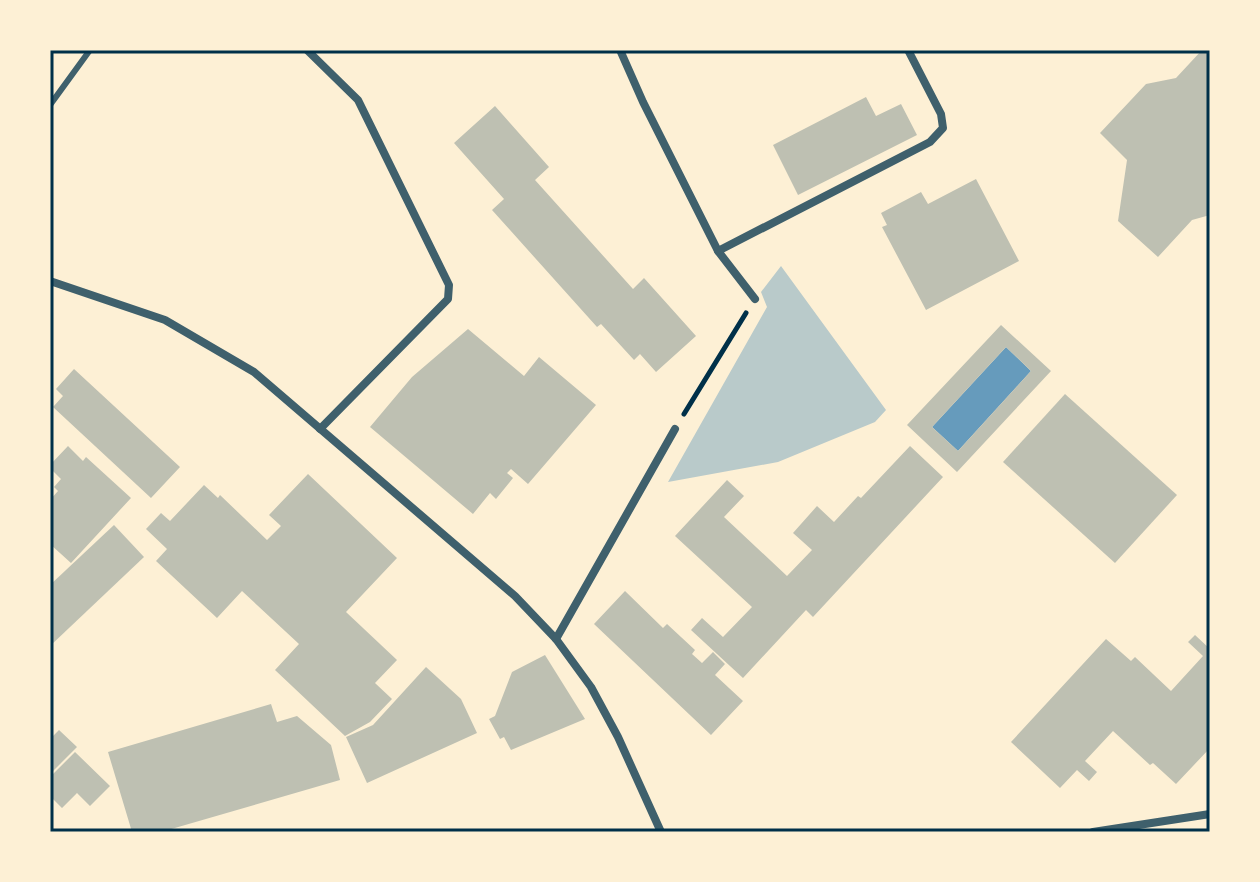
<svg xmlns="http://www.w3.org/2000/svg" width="1260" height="882" viewBox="0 0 1260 882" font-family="Overpass,sans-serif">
  <rect width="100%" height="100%" fill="#fdf0d5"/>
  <!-- green -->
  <polygon fill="#b9caca" points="781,266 886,410 875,422 778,462 668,482 767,307 761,292"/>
  <!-- water -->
  <polygon fill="#669bbc" points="1006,347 1031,371 958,451 932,427"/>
  <!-- building -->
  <g fill="#bec0b2" fill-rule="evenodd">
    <polygon points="1202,50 1210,50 1210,215 1192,220 1158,257 1118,221 1127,160 1100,133 1146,84 1176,78"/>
    <polygon points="866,97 876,116 901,104 917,135 798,195 773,145"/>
    <polygon points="495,106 549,167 535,180 633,289 644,278 696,336 656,372 640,354 634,360 601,324 597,327 492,210 504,199 454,143"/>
    <polygon points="976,179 1019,261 926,310 882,227 887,225 881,213 921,192 928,204"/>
    <path d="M1001 325 1051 371 957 472 907 425ZM1006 347 1031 371 958 451 932 427Z"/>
    <polygon points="468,329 524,376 539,357 596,405 528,484 511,469 507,473 513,478 496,499 490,493 473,514 370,427 412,377"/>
    <polygon points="74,369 180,467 151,498 53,407 63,396 56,389"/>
    <polygon points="1065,394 1177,495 1115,563 1003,462"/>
    <polygon points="68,446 83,461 86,457 131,498 71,563 50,544 50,500 58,491 54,487 61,479 50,468 50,465"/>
    <polygon points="910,446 943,477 813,617 806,610 743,678 691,630 702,618 723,637 752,607 675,536 727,480 744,496 724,517 787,576 812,550 793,533 817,506 834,522 858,496 861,498"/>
    <polygon points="308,474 397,558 346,612 397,660 375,683 392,699 370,722 345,736 275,670 299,644 242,591 217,618 156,561 167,549 146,529 161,513 170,521 204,485 218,498 220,495 267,540 281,526 269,515"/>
    <polygon points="114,525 144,557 50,646 50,585"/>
    <polygon points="625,591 663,628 667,624 695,650 692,654 702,663 713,652 725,664 715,675 743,701 711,735 594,624"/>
    <polygon points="1195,635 1210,649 1210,748 1176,784 1153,763 1150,765 1113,731 1085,761 1097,772 1089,781 1077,770 1060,788 1011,742 1106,639 1131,661 1135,657 1171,691 1203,656 1188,642"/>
    <polygon points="545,655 585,719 511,750 504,737 500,739 489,719 495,716 512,672"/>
    <polygon points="426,667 461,699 477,733 367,783 346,737 373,725"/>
    <polygon points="271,704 277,722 297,716 331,745 340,780 161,832 132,832 108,752"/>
    <polygon points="59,730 77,747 50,774 50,733 53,736"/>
    <polygon points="75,752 110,786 90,806 77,793 62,808 50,796 50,777"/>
  </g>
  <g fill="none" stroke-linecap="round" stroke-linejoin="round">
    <!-- path -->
    <polyline stroke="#003049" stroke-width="5" points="684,414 746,313"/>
    <!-- service -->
    <polyline stroke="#3f606c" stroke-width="6" points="50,105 90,50"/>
    <!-- minor -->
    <g stroke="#3f606c" stroke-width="8">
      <polyline points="307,50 358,100 449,285 448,299 320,429"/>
      <polyline points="620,50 643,102 718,251 755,299"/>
      <polyline points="718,251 930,142 943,128 941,114 908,50"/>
      <polyline points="50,281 165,320 254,372 515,596 556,639 591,687 618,737 661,832"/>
      <polyline points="556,639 675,429"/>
      <polyline points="1093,832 1210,814"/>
    </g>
  </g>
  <!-- border -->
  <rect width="1260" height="882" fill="none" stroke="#fdf0d5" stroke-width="104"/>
  <rect x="52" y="52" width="1156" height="778" fill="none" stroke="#003049" stroke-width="3"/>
</svg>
